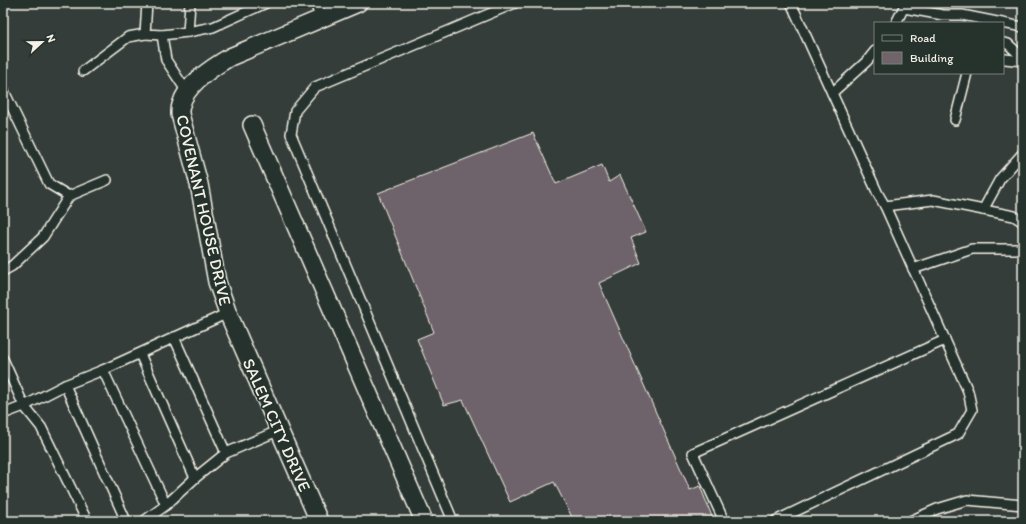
<svg xmlns="http://www.w3.org/2000/svg" width="1026" height="524" viewBox="0 0 1026 524" font-family="Itim,sans-serif">
  <rect width="100%" height="100%" fill="#343d39"/>
  <filter id="ink" filterUnits="userSpaceOnUse"><feTurbulence type="fractalNoise" baseFrequency=".025" numOctaves="2"/><feDisplacementMap in="SourceGraphic" scale="8" xChannelSelector="R" yChannelSelector="G"/><feConvolveMatrix kernelMatrix="1 2 1 2 8 2 1 2 1" color-interpolation-filters="sRGB"/></filter>
  <g filter="url(#ink)">
    <!-- building -->
    <polygon fill="#6e646a" stroke="#f4f1e8" points="533,133 556,184 602,165 609,182 620,175 646,232 631,238 641,263 599,283 690,490 700,486 713,519 710,521 574,521 554,482 510,502 463,400 444,405 417,339 434,332 378,193"/>
    <g fill="none" stroke-linecap="round" stroke-linejoin="round">
      <!-- lane casing -->
      <g stroke="#f4f1e8" stroke-width="12">
        <g id="lane">
          <polyline points="147,3 145,34 162,35"/>
          <polyline points="315,3 321,19"/>
          <polyline points="904,8 943,15 962,15 1023,27"/>
          <polyline points="896,23 906,3"/>
          <polyline points="188,32 213,27 266,3"/>
          <polyline points="1003,43 1008,44 1023,58"/>
          <polyline points="1005,59 1023,61"/>
          <polyline points="83,71 128,37 145,34"/>
          <polyline points="3,89 49,184 69,196"/>
          <polyline points="187,92 166,60 162,35 188,32 190,3"/>
          <polyline points="832,93 867,61 875,51"/>
          <polyline points="955,120 967,73"/>
          <polyline points="885,206 933,200 1014,216 1023,222"/>
          <polyline points="983,210 1000,179 1023,153"/>
          <polyline points="913,269 972,249 1021,249 1023,247"/>
          <polyline points="3,271 12,266 43,237 69,196 107,180"/>
          <polyline points="174,337 226,453"/>
          <polyline points="140,354 195,478"/>
          <polyline points="3,359 24,406 65,385"/>
          <polyline points="103,370 166,505"/>
          <polyline points="3,414 24,406 41,427 87,521"/>
          <polyline points="126,521 65,385 103,370 228,313"/>
          <polyline points="144,521 166,505 195,478 226,453 280,430"/>
          <polyline points="453,521 291,134 295,111 315,87 515,3"/>
          <polyline points="724,521 693,453 945,340"/>
          <polyline points="775,521 958,434 972,410 968,391 885,206 878,194 791,3"/>
          <polyline points="910,521 937,509 967,500 1023,505"/>
        </g>
      </g>
      <!-- street casing -->
      <g stroke="#f4f1e8" stroke-width="20">
        <g id="street">
          <polyline points="252,125 424,521"/>
          <path d="M319 521 228 313 217 282 199 184 180 114C180 111 180 107 181 105 186 84 213 67 230 57L358 3"/>
        </g>
      </g>
      <!-- lane -->
      <use href="#lane" stroke="#26332d" stroke-width="9"/>
      <!-- street -->
      <use href="#street" stroke="#26332d" stroke-width="17"/>
    </g>
  </g>
  <g text-anchor="middle" dominant-baseline="central" stroke-width="3.5" stroke-linejoin="round" paint-order="stroke">
    <!-- street labels -->
    <g font-size="17" fill="#f4f1e8" stroke="#26332d">
      <text transform="translate(204 210) rotate(77)">COVENANT HOUSE DRIVE</text>
      <text transform="translate(277 425) rotate(66)">SALEM CITY DRIVE</text>
    </g>
  </g>
  <!-- margin -->
  <rect width="1026" height="524" fill="none" stroke="#26332d" stroke-width="16"/>
  <rect x="8" y="8" width="1010" height="508" fill="none" stroke="#f4f1e8" stroke-width="1.5" filter="url(#ink)"/>
  <!-- legend -->
  <rect x="874" y="22" width="130" height="52" fill="#26332d" stroke="#787f78"/>
  <rect x="882" y="35" width="20" height="6" fill="#26332d" stroke="#787f78"/>
  <text x="910" y="42" font-size="12" fill="#f4f1e8">Road</text>
  <rect x="882" y="52" width="20" height="12" fill="#6e646a" stroke="#787f78"/>
  <text x="910" y="62" font-size="12" fill="#f4f1e8">Building</text>
  <!-- north arrow -->
  <g transform="translate(42 42) rotate(68)" stroke="#26332d" stroke-width="3" paint-order="stroke">
  <path d="M0-3L7 15L0 10L-7 15Z" fill="#f4f1e8"/>
  <text y="-6" font-size="11" font-weight="bold" text-anchor="middle" fill="#f4f1e8">N</text>
  </g>
</svg>
